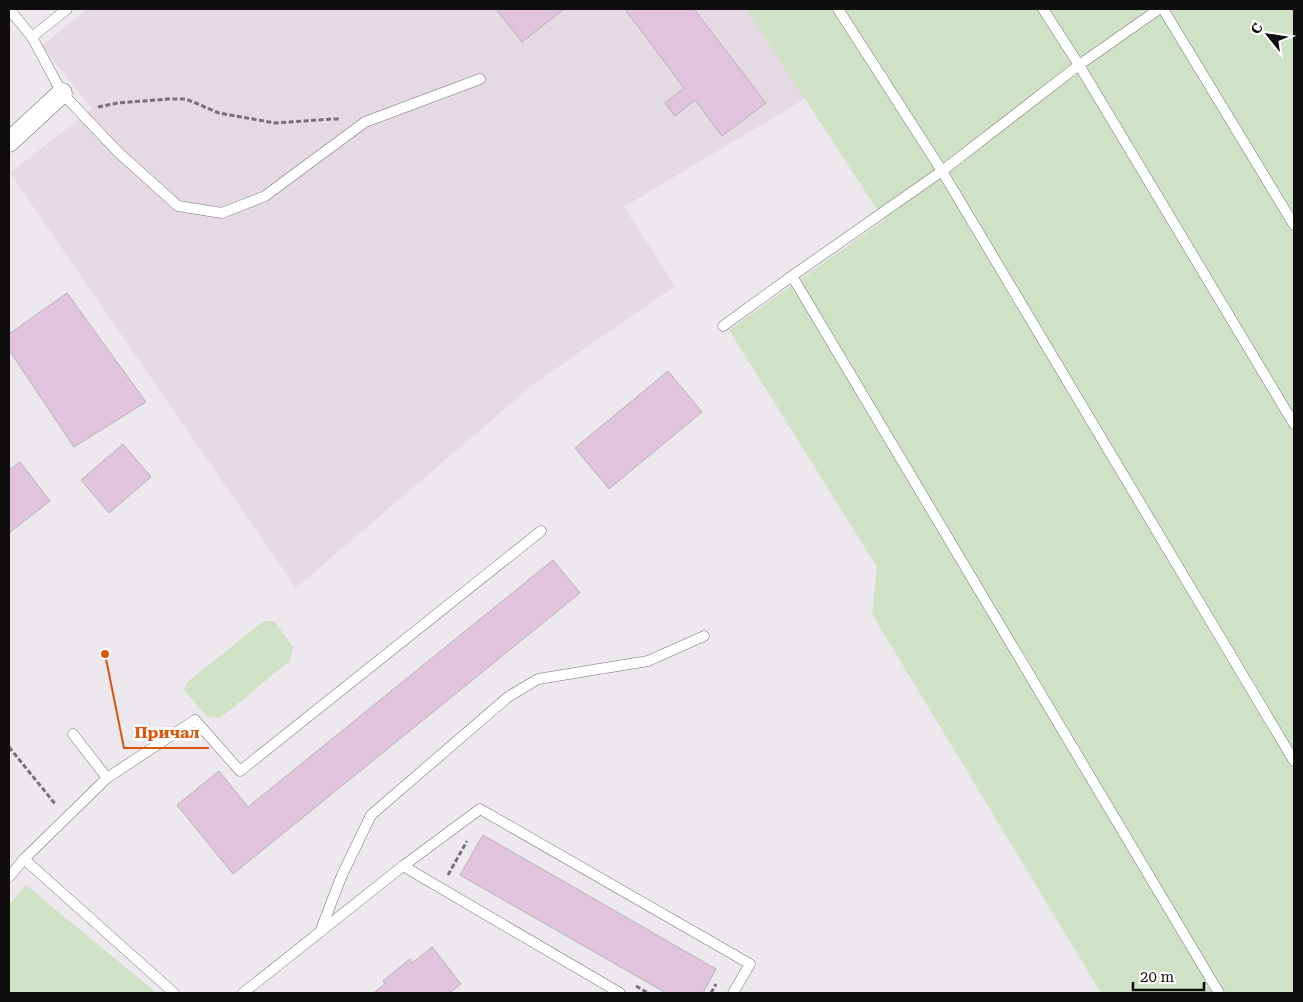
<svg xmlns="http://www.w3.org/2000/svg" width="1303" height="1002" viewBox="0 0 1303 1002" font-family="'Roboto Serif',serif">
  <rect width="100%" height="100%" fill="#ede8ed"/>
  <!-- built -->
  <polygon fill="#e5d9e3" points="87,9 763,9 823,88 624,207 675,286 535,383 296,588 10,173 92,109 42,46"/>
  <!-- green -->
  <g fill="#cfe2c6">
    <polygon points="746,9 1294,9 1294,993 1101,993 872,614 877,567 729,330 884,220"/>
    <polygon points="264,621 274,621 293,647 290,661 220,718 207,717 184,690 187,682"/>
    <polygon points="26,885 153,990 157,993 9,993 9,905"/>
  </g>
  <!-- building -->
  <g fill="#e2c3de" stroke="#b7b2b6">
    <polygon points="496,9 564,9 522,42"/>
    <polygon points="625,9 694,9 766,103 722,136 695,100 675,116 665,103 684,88"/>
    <polygon points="67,293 146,402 74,447 9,350 9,334"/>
    <polygon points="668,371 702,412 609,489 575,448"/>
    <polygon points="123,444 151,477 109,513 81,480"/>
    <polygon points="20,462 50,501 9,533 9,470"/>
    <polygon points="553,560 580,593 233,874 177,805 219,771 248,807"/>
    <polygon points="483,835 716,969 703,993 666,993 460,875"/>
    <polygon points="432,947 461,984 449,993 373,993 385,984 383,981 410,959 412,963"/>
  </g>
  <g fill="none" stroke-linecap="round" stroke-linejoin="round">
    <!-- service casing -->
    <g stroke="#787378" stroke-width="11">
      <g id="service">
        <polyline points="9,9 32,37 62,93 118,152 178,206 222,213 265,196 365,122 480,79"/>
        <polyline points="838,9 942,171 1294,761"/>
        <polyline points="1043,9 1079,65 1294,424"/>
        <polyline points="1163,9 1294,225"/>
        <polyline points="32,37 67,9"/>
        <polyline points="792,276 1219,993"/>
        <polyline points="723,326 792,276 942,171 1079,65 1159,9"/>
        <polyline points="73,734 107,778"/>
        <polyline points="24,859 107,778 195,720 240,771 541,531"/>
        <polyline points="403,866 620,993"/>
        <polyline points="9,877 24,859 174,993"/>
        <polyline points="320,932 342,875 371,815 508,697 538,679 648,661 704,636"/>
        <polyline points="243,993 403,866 480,809 750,964 733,993"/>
      </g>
    </g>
    <!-- minor casing -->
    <g stroke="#787378" stroke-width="21">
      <polyline id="minor" points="9,142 62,93"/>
    </g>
    <!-- path -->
    <g stroke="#757275" stroke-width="3" stroke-dasharray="5 2.5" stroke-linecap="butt">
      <polyline points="98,107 117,103 169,99 186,99 219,113 275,123 332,119 339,119"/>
      <polyline points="9,747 56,805"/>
      <polyline points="448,875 467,841"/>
      <polyline points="636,986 648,993"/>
      <polyline points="711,993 716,984"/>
    </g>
    <!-- service -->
    <use href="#service" stroke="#fff" stroke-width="10"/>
    <!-- minor -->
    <use href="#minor" stroke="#fff" stroke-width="20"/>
  </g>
  <!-- callouts -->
  <path fill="none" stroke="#dd550c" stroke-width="2" d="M105 654L124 748H209"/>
  <circle fill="#dd550c" stroke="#fff" stroke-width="2" cx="105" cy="654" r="5"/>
  <g font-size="16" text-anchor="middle" font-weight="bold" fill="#dd550c" stroke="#fff" stroke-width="5" stroke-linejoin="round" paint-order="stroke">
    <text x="167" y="738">Причал</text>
  </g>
  <!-- border -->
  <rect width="1303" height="1002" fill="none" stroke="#0f0d0e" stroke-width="20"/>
  <!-- north arrow -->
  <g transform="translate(1268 35) rotate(300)" stroke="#ffffff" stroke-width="4" paint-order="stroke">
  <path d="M0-4L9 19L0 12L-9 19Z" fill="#0f0d0e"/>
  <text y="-8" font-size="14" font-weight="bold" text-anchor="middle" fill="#0f0d0e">С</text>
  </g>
  <!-- scale -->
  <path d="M1133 982v8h71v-8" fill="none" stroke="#0f0d0e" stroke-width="2.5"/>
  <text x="1140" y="982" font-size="15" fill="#0f0d0e" stroke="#ffffff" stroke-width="4" paint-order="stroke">20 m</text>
</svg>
